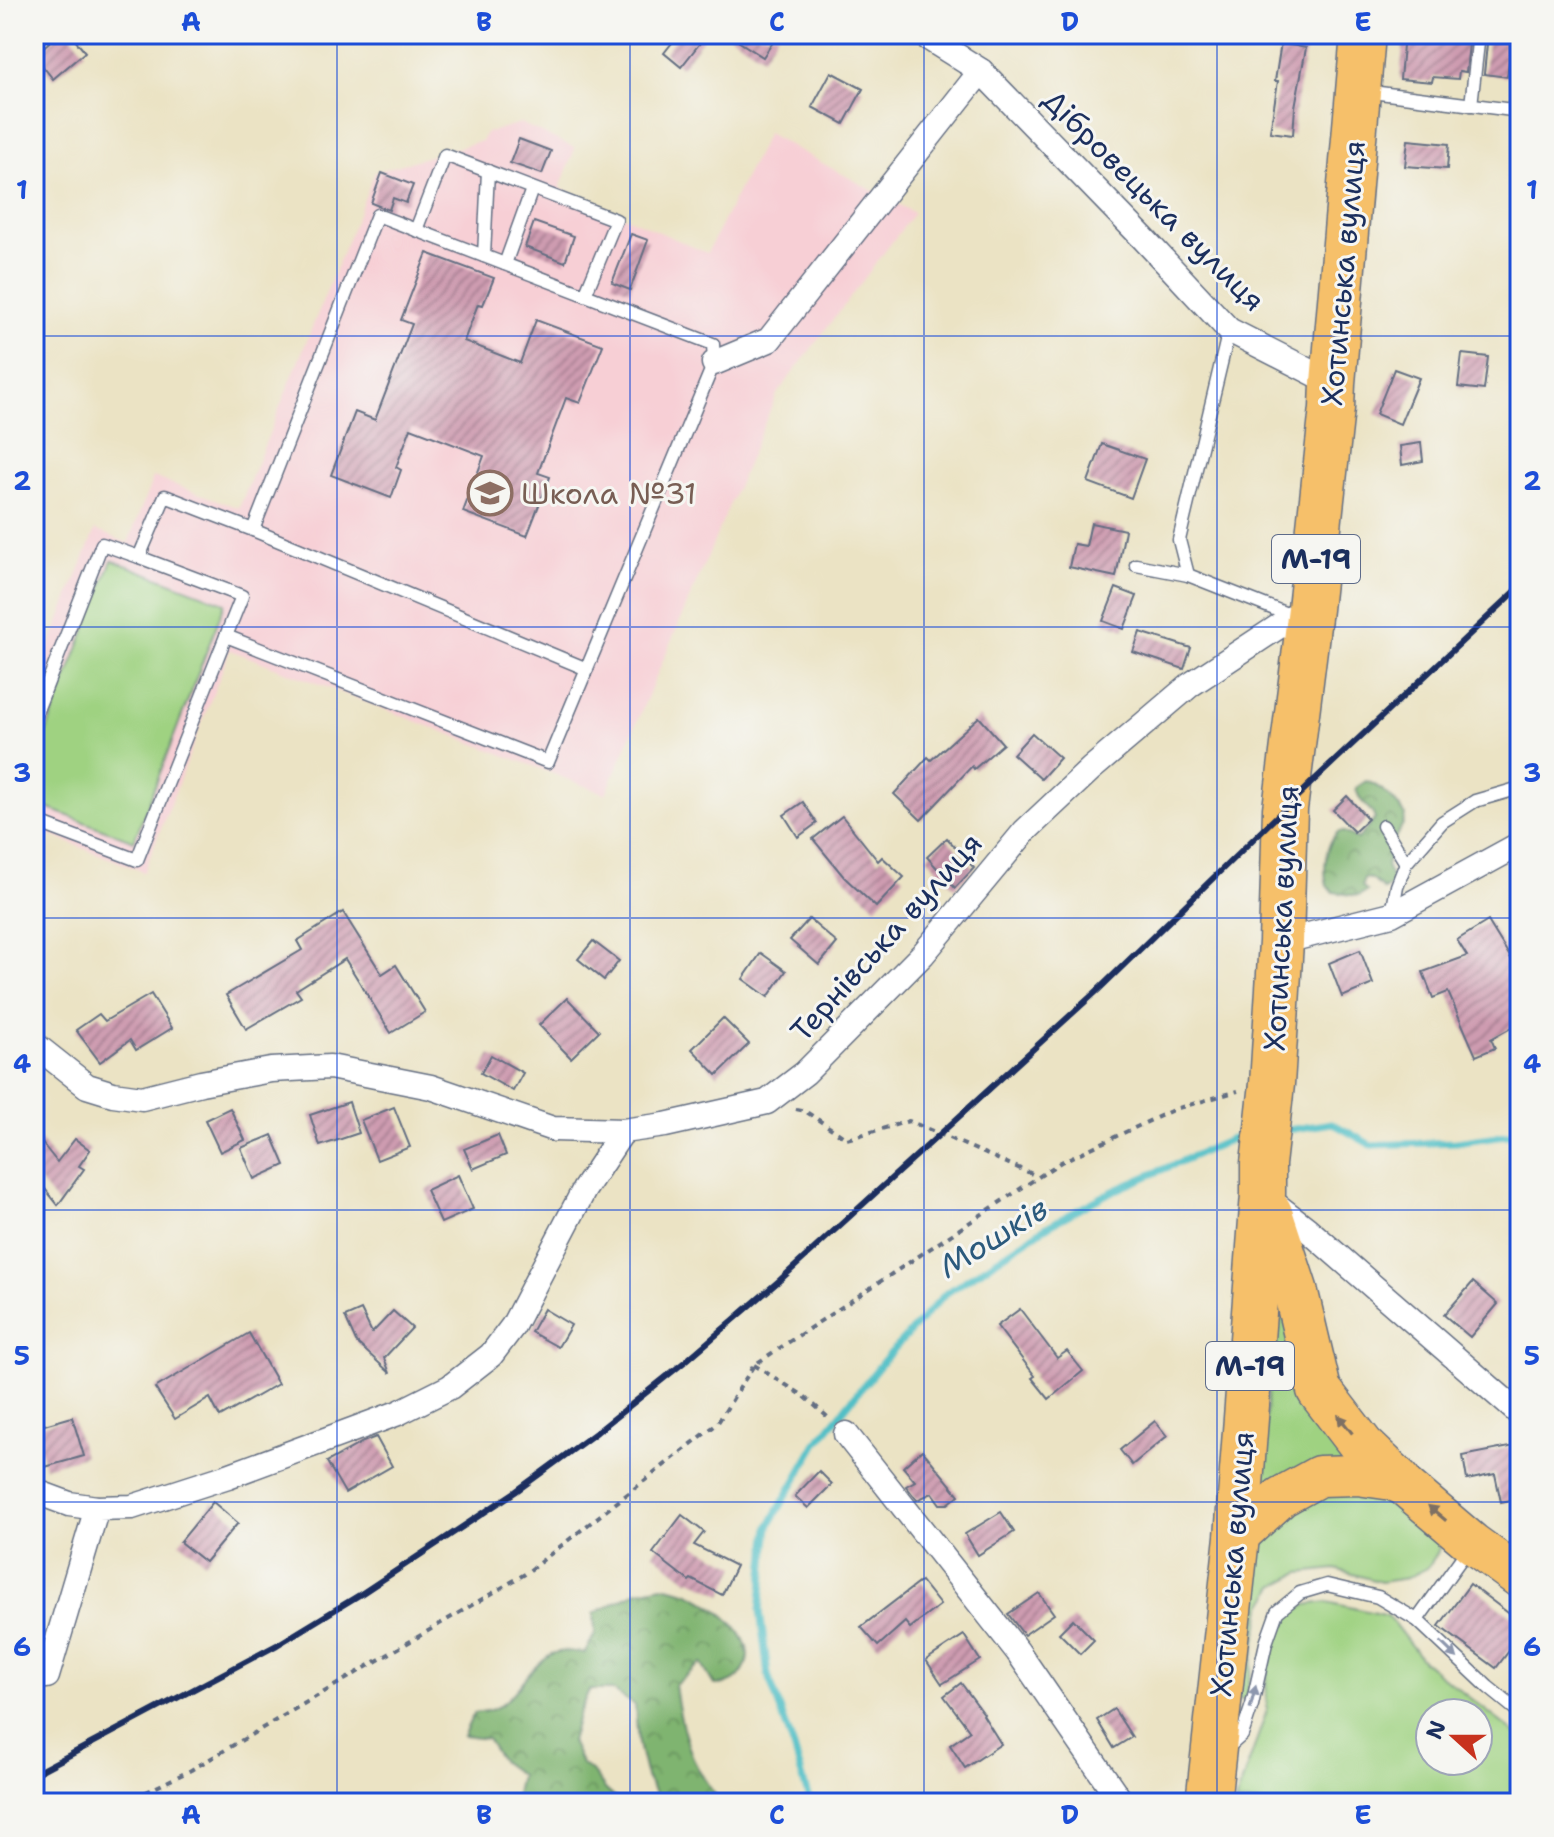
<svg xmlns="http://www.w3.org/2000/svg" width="1554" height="1837" viewBox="0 0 1554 1837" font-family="'Shantell Sans',sans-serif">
  <defs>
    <pattern id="forest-crowns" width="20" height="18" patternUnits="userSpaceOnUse" patternTransform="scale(2)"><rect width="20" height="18" fill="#7fb46f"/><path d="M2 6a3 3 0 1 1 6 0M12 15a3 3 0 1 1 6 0" fill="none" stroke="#67935e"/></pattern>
    <pattern id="building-hatch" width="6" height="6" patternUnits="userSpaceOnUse" patternTransform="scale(2)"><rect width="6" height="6" fill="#ce9bb0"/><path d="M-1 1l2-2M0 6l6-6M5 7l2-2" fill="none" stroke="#a67f92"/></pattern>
  </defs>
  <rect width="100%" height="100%" fill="#f6f6f2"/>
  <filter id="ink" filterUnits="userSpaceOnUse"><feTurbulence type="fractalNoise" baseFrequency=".0125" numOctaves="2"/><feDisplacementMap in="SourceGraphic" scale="16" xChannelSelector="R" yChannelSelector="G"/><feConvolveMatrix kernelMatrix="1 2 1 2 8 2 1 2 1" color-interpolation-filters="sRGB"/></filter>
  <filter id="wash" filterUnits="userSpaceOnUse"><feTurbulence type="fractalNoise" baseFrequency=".006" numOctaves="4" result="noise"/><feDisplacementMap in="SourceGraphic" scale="32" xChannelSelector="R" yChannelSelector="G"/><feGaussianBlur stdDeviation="1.8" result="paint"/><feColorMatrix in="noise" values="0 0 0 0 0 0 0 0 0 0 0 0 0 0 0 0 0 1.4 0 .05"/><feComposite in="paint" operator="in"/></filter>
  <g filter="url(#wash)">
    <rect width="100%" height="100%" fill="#ebe3c4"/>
    <!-- built -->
    <polygon fill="#f7cfd5" points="520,123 575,148 560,188 707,253 767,133 914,213 777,394 606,794 230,650 144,872 34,829 34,686 95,530 128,543 153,477 239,508 375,172 481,141 486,133"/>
    <!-- green -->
    <g fill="#9fd281" stroke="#5d8070" stroke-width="2" fill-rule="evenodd">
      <polygon points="112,560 225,603 134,841 34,803 34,764"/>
      <polygon points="1277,1307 1358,1462 1257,1501"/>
      <polygon points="1342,1490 1382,1493 1441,1536 1438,1552 1427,1568 1407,1578 1381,1582 1335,1569 1300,1573 1275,1586 1262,1607 1246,1699 1237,1700 1255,1547 1295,1504"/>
      <path d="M1327 1602 1388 1616 1423 1661 1444 1678 1520 1737V1803H1235L1267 1710 1266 1680 1277 1632 1290 1616 1305 1605ZM1430 1713H1478V1761H1430Z"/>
    </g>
    <!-- forest -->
    <g fill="url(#forest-crowns)" stroke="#4d7266" stroke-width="2">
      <path d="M1366 781C1382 787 1395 800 1405 815L1403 824 1396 836 1386 866 1394 883 1384 890 1372 879 1364 878 1362 886 1367 891 1358 896 1334 892 1327 886C1323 869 1325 844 1338 832H1344L1358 839 1375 819C1370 804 1361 808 1356 788Z"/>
      <path d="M663 1586C673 1589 684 1590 693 1595 717 1606 761 1640 744 1669 737 1682 728 1685 714 1685L701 1663 675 1685C678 1709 684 1737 694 1760 700 1775 711 1789 721 1803H661L646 1777 638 1744 635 1705 612 1690H589L578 1715 571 1742 581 1763 594 1774 606 1790 621 1803H514L520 1775 502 1762 487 1739 463 1736 474 1713C480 1712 487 1712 493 1709 517 1698 526 1670 548 1656 558 1649 573 1652 585 1653L595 1634 594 1613 638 1591Z"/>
    </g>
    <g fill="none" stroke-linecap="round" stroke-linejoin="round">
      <!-- stream -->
      <g stroke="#51bfc6" stroke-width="7">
        <polyline points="1282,1131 1332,1123 1371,1145 1456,1142 1520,1133"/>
        <polyline points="810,1803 794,1748 768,1675 760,1610 769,1526 817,1443 885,1359 945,1294 1048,1226 1109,1193 1232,1139 1254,1136"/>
      </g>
    </g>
    <g id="blocks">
      <!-- building -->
      <g fill="url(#building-hatch)">
        <polygon points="59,34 70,34 85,52 53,79 34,55"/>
        <polygon points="679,34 707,34 681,67 664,53"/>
        <polygon points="727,34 778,34 763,57"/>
        <polygon points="1404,34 1470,34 1466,72 1459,71 1458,79 1433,77 1432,82 1400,79"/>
        <polygon points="1488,34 1512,36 1507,77 1484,74"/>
        <polygon points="1281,43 1306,48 1295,107 1293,135 1270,132 1278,81 1275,81"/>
        <polygon points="831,72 863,89 844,124 812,107"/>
        <polygon points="519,139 551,151 542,174 510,163"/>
        <polygon points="1408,140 1449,144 1447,169 1405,166"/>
        <polygon points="382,173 413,185 406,203 393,198 389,210 371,203"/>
        <polygon points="534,222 574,236 565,262 525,247"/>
        <polygon points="631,234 648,240 630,290 612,283"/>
        <polygon points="427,253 494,278 483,305 478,304 464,341 520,363 536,320 603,345 580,403 566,398 538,473 550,477 527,536 463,512 484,456 411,428 396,467 401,470 391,498 331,475 355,412 375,420 412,324 401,320"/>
        <polygon points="1462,354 1488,357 1484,390 1458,387"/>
        <polygon points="1394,369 1419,378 1400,424 1376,414"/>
        <polygon points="1421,443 1423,461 1402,465 1400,446"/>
        <polygon points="1102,444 1145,459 1131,498 1088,482"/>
        <polygon points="1091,523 1125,530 1116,577 1069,567 1074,544 1086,546"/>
        <polygon points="1116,588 1137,596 1124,629 1103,621"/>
        <polygon points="1140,632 1191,648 1184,669 1133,652"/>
        <polygon points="979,717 1003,744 974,769 972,766 921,820 894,794 928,757 931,760"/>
        <polygon points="1032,733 1060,758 1041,779 1013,754"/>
        <polygon points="1347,796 1368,819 1354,832 1333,810"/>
        <polygon points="803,802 817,823 798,837 784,815"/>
        <polygon points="842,816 878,861 882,857 904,877 876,907 844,877 813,839"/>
        <polygon points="947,838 974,868 955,888 927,857"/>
        <polygon points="343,912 382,974 396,965 425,1012 391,1033 345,959 296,990 301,997 246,1029 226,995 302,950 297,941"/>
        <polygon points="809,919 837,943 819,965 790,940"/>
        <polygon points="1488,921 1520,973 1520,1023 1491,1039 1495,1048 1476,1056 1448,992 1433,998 1423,972 1467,956 1457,940"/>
        <polygon points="593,941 619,961 604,980 578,959"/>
        <polygon points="1360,950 1373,984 1342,997 1329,963"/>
        <polygon points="761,953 786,971 768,997 743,979"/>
        <polygon points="151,994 172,1028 136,1050 130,1040 100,1062 76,1030 99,1014 105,1021"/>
        <polygon points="567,998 599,1031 571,1058 539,1025"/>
        <polygon points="723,1018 749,1044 717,1075 692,1049"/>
        <polygon points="491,1055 523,1073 513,1091 481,1073"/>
        <polygon points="349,1102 359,1133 320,1146 310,1115"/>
        <polygon points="394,1107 410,1147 377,1160 361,1120"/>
        <polygon points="230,1108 245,1140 220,1152 205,1120"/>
        <polygon points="34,1133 57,1162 75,1139 90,1150 79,1166 84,1169 58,1205 34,1175"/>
        <polygon points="272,1135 285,1165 254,1179 241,1148"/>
        <polygon points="498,1135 506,1155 473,1169 464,1149"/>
        <polygon points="458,1175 473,1209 441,1223 426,1190"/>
        <polygon points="1473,1282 1498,1304 1470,1337 1444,1315"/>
        <polygon points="544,1309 571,1325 558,1347 531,1332"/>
        <polygon points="1020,1309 1057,1358 1067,1351 1083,1371 1049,1399 1032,1378 1035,1376 997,1326"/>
        <polygon points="361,1310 372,1333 393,1311 412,1328 384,1358 390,1373 356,1342 345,1317"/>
        <polygon points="249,1333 278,1384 220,1417 210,1398 175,1419 155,1388"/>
        <polygon points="72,1417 84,1456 45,1467 34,1428"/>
        <polygon points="1155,1421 1167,1436 1132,1465 1120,1450"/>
        <polygon points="376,1437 392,1466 345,1493 327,1462 363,1442"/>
        <polygon points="1520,1445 1520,1498 1501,1502 1495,1474 1467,1480 1463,1456"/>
        <polygon points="922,1450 959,1495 948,1504 940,1504 932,1493 917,1500 906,1486 915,1481 903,1467"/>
        <polygon points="819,1471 832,1484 808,1508 795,1496"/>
        <polygon points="213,1502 238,1523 205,1562 180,1542"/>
        <polygon points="1001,1512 1014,1532 978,1555 965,1534"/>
        <polygon points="682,1515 704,1532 694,1545 736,1566 722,1595 691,1579 689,1581 653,1553"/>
        <polygon points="921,1581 940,1605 910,1628 905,1622 878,1646 861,1627"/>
        <polygon points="1470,1584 1520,1622 1520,1659 1509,1651 1496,1668 1439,1626"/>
        <polygon points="1039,1593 1054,1614 1024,1635 1008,1614"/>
        <polygon points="1073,1619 1094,1640 1080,1654 1059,1633"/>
        <polygon points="964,1635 980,1660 942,1684 926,1660"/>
        <polygon points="961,1683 984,1714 983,1715 1001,1744 965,1768 950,1745 970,1731 944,1696"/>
        <polygon points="1114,1709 1132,1737 1114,1748 1097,1720"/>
      </g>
    </g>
  </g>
  <g filter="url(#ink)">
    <use href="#blocks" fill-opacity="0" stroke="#646e82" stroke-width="2"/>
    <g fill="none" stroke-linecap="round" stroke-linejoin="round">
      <!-- lane casing -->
      <g stroke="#646e82" stroke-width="15">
        <g id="lane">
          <polyline points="1364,91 1520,111"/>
          <polyline points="1471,105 1479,34"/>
          <polyline points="416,230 445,155 616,220 585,295"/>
          <polyline points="484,256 488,171"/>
          <polyline points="505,264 532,189"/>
          <polyline points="253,530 587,669"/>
          <polyline points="139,557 242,596 226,636"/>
          <polyline points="1136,565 1188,575 1292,616"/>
          <polyline points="1188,575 1179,540 1229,330"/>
          <polyline points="34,718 102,544 139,557 165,496 253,530 377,215 713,344 714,363 548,762 226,636 137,860 34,821"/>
          <polyline points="1383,826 1406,863"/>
          <polyline points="1392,914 1397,886 1406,863 1442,822 1475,801 1520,788"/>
          <polyline points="1417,1620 1468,1549"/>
          <polyline points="1225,1750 1242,1735 1252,1705 1266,1643 1277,1612 1300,1593 1327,1585 1378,1597 1417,1620 1488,1687 1520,1713"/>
        </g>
      </g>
      <!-- street casing -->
      <g stroke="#646e82" stroke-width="27">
        <g id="street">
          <polyline points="922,34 981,71 1143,238 1229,330 1333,383"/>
          <polyline points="714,363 769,340 981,71"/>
          <polyline points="1281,942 1392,914 1520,844"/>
          <polyline points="34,1044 87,1086 113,1094 142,1098 201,1083 271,1070 330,1067 431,1087 553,1129 623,1131 665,1125 767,1102 805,1073 923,954 1025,831 1091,769 1190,685 1293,617 1310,609"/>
          <polyline points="1271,1201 1307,1229 1520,1414"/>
          <polyline points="846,1434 1018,1652 1122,1803"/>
          <polyline points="34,1491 69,1504 97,1508"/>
          <polyline points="47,1676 97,1508 132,1507 228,1476 398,1413 450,1387 491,1355 513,1326 584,1190 623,1131"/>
        </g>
      </g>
      <!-- primary casing -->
      <g stroke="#646e82" stroke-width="43">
        <polyline id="primary" points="1237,1537 1281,1497 1319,1476 1358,1475 1399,1481 1472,1543 1520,1578"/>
      </g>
      <!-- highway casing -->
      <g stroke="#646e82" stroke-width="47">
        <g id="highway">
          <polyline points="1270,1213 1295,1289 1319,1390 1362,1446 1399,1481"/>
          <polyline points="1208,1803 1237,1537 1263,1194 1263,1164 1272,1084 1281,942 1285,809 1310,609 1332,408 1333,383 1363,34"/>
        </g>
      </g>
      <!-- path -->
      <g stroke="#646e82" stroke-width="4" stroke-dasharray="6 6" stroke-linecap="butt">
        <polyline points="796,1109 805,1111 847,1139 909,1121 1037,1176"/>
        <polyline points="754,1365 804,1396 830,1419"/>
        <polyline points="124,1803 191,1770 525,1574 717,1424 754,1365 1061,1162 1175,1109 1238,1091"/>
      </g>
      <!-- lane -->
      <use href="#lane" stroke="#fff" stroke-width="12"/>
      <!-- street -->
      <use href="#street" stroke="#fff" stroke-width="24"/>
      <!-- primary -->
      <use href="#primary" stroke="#f6c06b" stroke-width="40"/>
      <!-- highway -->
      <use href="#highway" stroke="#f6c06b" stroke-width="44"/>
      <!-- rail -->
      <polyline stroke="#1b2f5e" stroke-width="6" points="34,1774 277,1645 361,1594 515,1492 597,1432 687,1360 780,1280 1098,990 1310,784 1520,587"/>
    </g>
    <!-- one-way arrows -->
    <defs><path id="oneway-solid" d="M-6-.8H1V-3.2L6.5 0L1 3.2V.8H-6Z" transform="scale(2)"/></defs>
    <g fill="#7e7064">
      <use href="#oneway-solid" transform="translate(1345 1424) rotate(-128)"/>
      <use href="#oneway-solid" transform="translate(1437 1513) rotate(-140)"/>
    </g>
    <g fill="#8d97ae">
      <use href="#oneway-solid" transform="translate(1449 1650) rotate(44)"/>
      <use href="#oneway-solid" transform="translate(1253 1697) rotate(-76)"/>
    </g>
  </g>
  <!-- grid -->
  <path fill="none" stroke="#1d4ed8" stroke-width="2" stroke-opacity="0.55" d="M337 34V1803M630 34V1803M924 34V1803M1217 34V1803M34 336H1520M34 627H1520M34 918H1520M34 1210H1520M34 1502H1520"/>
  <!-- icons -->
  <defs>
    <g id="school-ring" transform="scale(2.3)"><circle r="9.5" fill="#f6f6f2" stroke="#8d6e63" stroke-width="1.5"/><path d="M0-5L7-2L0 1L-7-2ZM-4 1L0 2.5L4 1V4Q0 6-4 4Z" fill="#8d6e63"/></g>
  </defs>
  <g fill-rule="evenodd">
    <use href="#school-ring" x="490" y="493"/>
  </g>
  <g text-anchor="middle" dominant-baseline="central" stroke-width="6" stroke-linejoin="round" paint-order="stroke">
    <!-- shield labels -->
    <g fill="#f6f6f2" stroke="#5d6b8a" stroke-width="2">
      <rect x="1272" y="535" width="88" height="48" rx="6"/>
      <rect x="1206" y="1342" width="88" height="48" rx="6"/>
    </g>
    <g font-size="28" font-weight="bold" fill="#1b2f5e">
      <text x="1316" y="559">М-19</text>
      <text x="1250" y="1366">М-19</text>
    </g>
    <!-- street labels -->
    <g font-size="30" fill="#1b2f5e" stroke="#f6f6f2">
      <text transform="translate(1154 200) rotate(45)">Дібровецька вулиця</text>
      <text transform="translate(1343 273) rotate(-85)">Хотинська вулиця</text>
      <text transform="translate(1281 918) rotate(-87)">Хотинська вулиця</text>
      <text transform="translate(886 937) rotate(-48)">Тернівська вулиця</text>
      <text transform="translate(1232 1564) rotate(-85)">Хотинська вулиця</text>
    </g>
    <!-- education labels -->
    <g font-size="30" fill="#785e54" stroke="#f6f6f2" text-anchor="start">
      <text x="521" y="493">Школа №31</text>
    </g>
    <!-- water labels -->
    <g font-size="32" font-style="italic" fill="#2b5a7d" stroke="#f6f6f2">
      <text transform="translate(993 1237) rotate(-32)">Мошків</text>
    </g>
  </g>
  <!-- margin -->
  <rect width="1554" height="1837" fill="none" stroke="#f6f6f2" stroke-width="88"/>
  <!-- north arrow -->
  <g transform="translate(1454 1737) rotate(291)"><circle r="38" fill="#f6f6f2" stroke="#9ea6b7" stroke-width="2"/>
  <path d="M0-6L14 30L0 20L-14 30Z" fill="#c8321e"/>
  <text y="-12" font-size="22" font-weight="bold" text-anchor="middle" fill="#1b2f5e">N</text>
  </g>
  <rect x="44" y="44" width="1466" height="1749" fill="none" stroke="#1d4ed8" stroke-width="3"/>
  <g font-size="26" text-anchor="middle" font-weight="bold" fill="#1d4ed8">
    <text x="191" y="31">A</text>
    <text x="484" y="31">B</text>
    <text x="777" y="31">C</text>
    <text x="1070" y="31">D</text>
    <text x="1363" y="31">E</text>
    <text x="22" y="199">1</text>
    <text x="1532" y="199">1</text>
    <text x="22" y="490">2</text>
    <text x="1532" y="490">2</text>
    <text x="22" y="782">3</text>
    <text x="1532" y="782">3</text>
    <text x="22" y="1073">4</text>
    <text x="1532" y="1073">4</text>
    <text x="22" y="1365">5</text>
    <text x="1532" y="1365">5</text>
    <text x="22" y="1656">6</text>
    <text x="1532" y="1656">6</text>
    <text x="191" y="1824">A</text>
    <text x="484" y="1824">B</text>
    <text x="777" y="1824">C</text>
    <text x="1070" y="1824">D</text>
    <text x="1363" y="1824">E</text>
  </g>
</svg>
